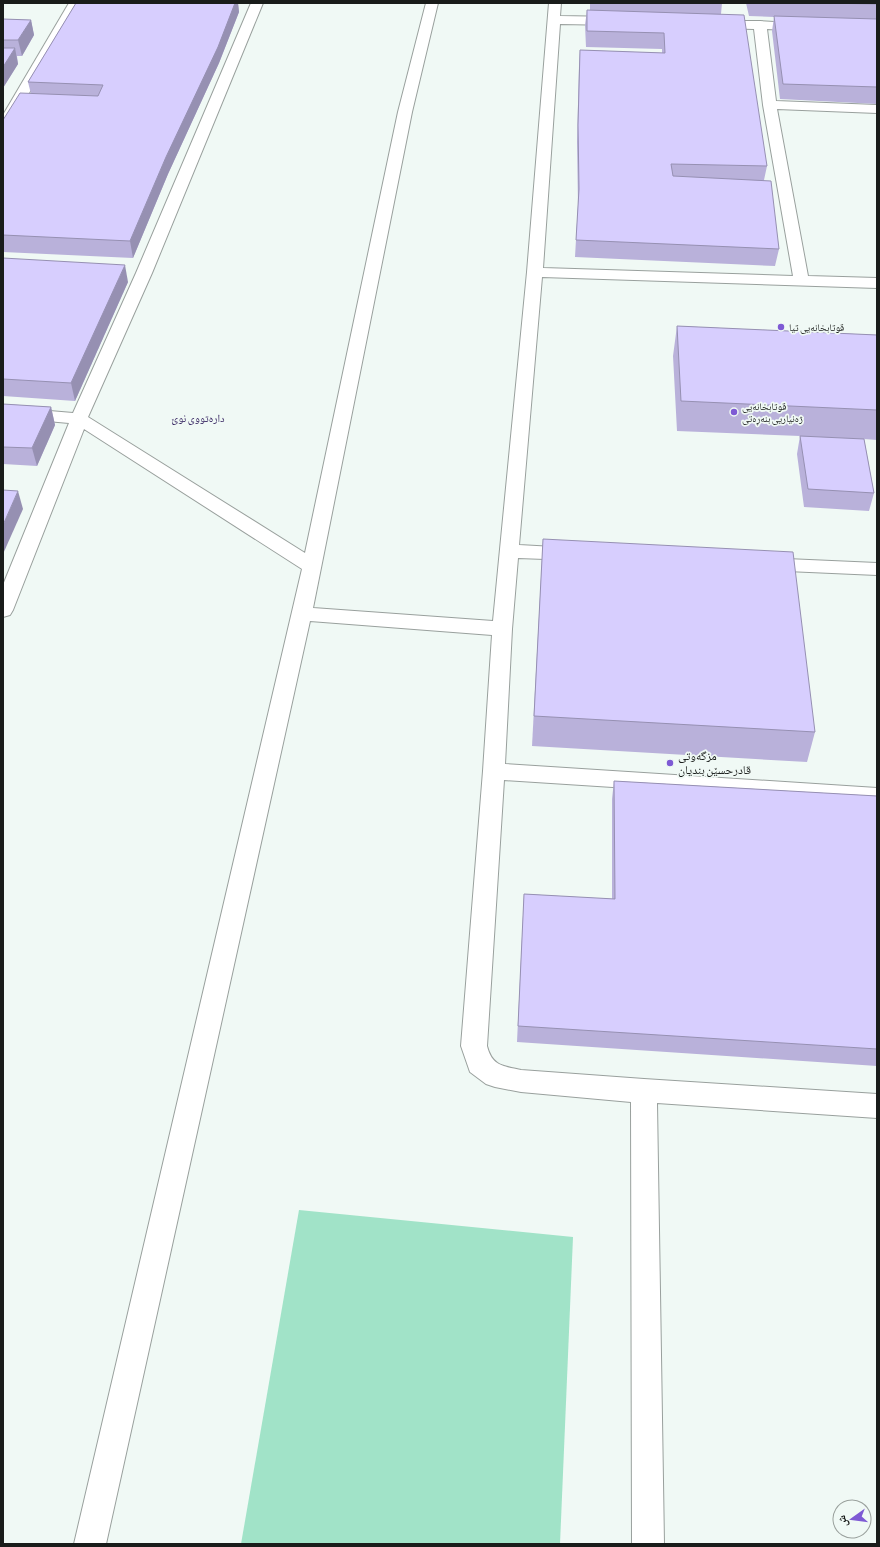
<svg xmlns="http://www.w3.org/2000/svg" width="880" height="1547" viewBox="0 0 880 1547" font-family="'Asap Condensed','Noto Naskh Arabic',sans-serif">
  <rect width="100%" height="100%" fill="#f0f9f5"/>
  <!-- green -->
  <polygon fill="#a1e3c8" points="299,1210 573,1237 560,1544 241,1544"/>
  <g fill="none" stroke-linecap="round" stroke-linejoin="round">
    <!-- minor casing -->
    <g stroke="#99a09d" stroke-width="2">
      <g id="minor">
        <polygon points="69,3 81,3 10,126 8,129 3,130 3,115"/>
        <path d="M251 3H263L152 273 88 417 305 553 398 112 426 3H438L412 112 313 608 493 621 527 272 549 3H561L560 16 616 17 620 18 622 21 620 24 616 25 560 24 543 268 793 276 763 105 754 29 716 28 712 27 710 24 712 21H760L806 24 808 27 806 30 802 31 767 29 776 101 877 105V113L777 109 808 276 877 278V288L542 277 519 545 572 548 579 550 582 554 579 558 572 560 518 558 512 629 505 764 877 788V804L504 780 487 1046C492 1066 503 1066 521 1070L644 1079 877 1094V1118L657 1103 664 1544H632L631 1102 521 1092 495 1087 486 1084 470 1072 461 1046 483 771 492 635 310 621 106 1544H74L302 569 84 429 13 610 10 615 3 617V585L69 423 3 417V407L73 413 136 273Z"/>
        <polygon points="764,558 877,563 877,575 764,570 757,568 754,564 757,560"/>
      </g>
    </g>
    <!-- minor -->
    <use href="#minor" fill="#fff" fill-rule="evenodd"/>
  </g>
  <!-- wall -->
  <g fill="#b9b1da">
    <polygon points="76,3 238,3 239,12 219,63 168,174 133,258 3,252 3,120 31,94 28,82"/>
    <polygon points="590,3 722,3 721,14 767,166 764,180 779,249 775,266 575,257 578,205 577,142 579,66 580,50 662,53 662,49 586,47 585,25 587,10 590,10"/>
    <polygon points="746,3 877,3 877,104 780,99 772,31 774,17 749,16"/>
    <polygon points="3,19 31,20 34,35 22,56 17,56 18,64 3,88"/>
    <polygon points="3,258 128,282 75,401 3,396"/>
    <polygon points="677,326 877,335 877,440 864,439 874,493 869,511 804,507 797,454 800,436 677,431 673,356"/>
    <polygon points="3,404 51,407 55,425 37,466 3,464"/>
    <polygon points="543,539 815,732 807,762 532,746"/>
    <polygon points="614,781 877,796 877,1066 517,1042 524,894 612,899 612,799"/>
  </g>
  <!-- shaded-wall -->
  <g fill="#9690b2">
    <polygon points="235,3 238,3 239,12 219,63 168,174 133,258 130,241 166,157"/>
    <polygon points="31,20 34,35 22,56 18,40"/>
    <polygon points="15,48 18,64 3,88 3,67"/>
    <polygon points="125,265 128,282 75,401 71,383"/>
    <polygon points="51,407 55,425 37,466 32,448"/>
    <polygon points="18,491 23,509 3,554 3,525"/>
  </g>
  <!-- building -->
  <g fill="#d7cefe" stroke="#9690b2">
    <polygon points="76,3 235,3 218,47 166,157 130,241 3,235 3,120 20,93 98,96 103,85 28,82"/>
    <polygon points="820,3 877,3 877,4"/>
    <polygon points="587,10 744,15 767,166 671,164 673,176 771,181 779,249 576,240 579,189 578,125 580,50 665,53 664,33 587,31"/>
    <polygon points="774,16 877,19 877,87 783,84"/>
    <polygon points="3,19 31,20 18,40 3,40"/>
    <polygon points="3,48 15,48 3,67"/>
    <polygon points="3,258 125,265 71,383 3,379"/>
    <polygon points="677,326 877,335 877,410 681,401"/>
    <polygon points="3,404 51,407 32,448 3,447"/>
    <polygon points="800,436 864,439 874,493 808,489"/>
    <polygon points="3,490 18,491 3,525"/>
    <polygon points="543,539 793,552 815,732 534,716"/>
    <polygon points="614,781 877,796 877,1049 518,1026 524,894 615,899"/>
  </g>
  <!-- markers -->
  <g fill="#7e5ad4" stroke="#f0f9f5" stroke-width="1.5">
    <circle cx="781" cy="327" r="4"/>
    <circle cx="734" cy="412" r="4"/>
    <circle cx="670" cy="763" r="4"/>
  </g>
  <g text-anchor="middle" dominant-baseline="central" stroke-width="3.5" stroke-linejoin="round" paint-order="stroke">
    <!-- far-poi labels -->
    <g font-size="10" fill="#191c1a" stroke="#f0f9f5" text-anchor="start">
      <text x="789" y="327">قوتابخانەیی تیا</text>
      <text x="742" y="406">قوتابخانەیی<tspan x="742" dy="12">ژەنیاریی بنەڕەتی</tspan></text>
    </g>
    <!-- far-neighbourhood labels -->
    <g font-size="11" fill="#3a2964" stroke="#f0f9f5">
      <text x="198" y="418">دارەتووی نوێ</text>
    </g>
    <!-- poi labels -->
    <g font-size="12" fill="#191c1a" stroke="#f0f9f5" text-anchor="start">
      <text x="678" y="756">مزگەوتی<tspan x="678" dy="14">قادرحسێن بندیان</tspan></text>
    </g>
  </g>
  <!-- border -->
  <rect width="880" height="1547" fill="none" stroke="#191c1a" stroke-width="8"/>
  <!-- north arrow -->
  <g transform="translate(852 1519) rotate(256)"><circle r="19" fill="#f0f9f5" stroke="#9aa19d"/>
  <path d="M0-3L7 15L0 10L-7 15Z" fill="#7e5ad4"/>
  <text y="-6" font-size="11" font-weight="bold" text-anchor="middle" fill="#191c1a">ش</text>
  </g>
</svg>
